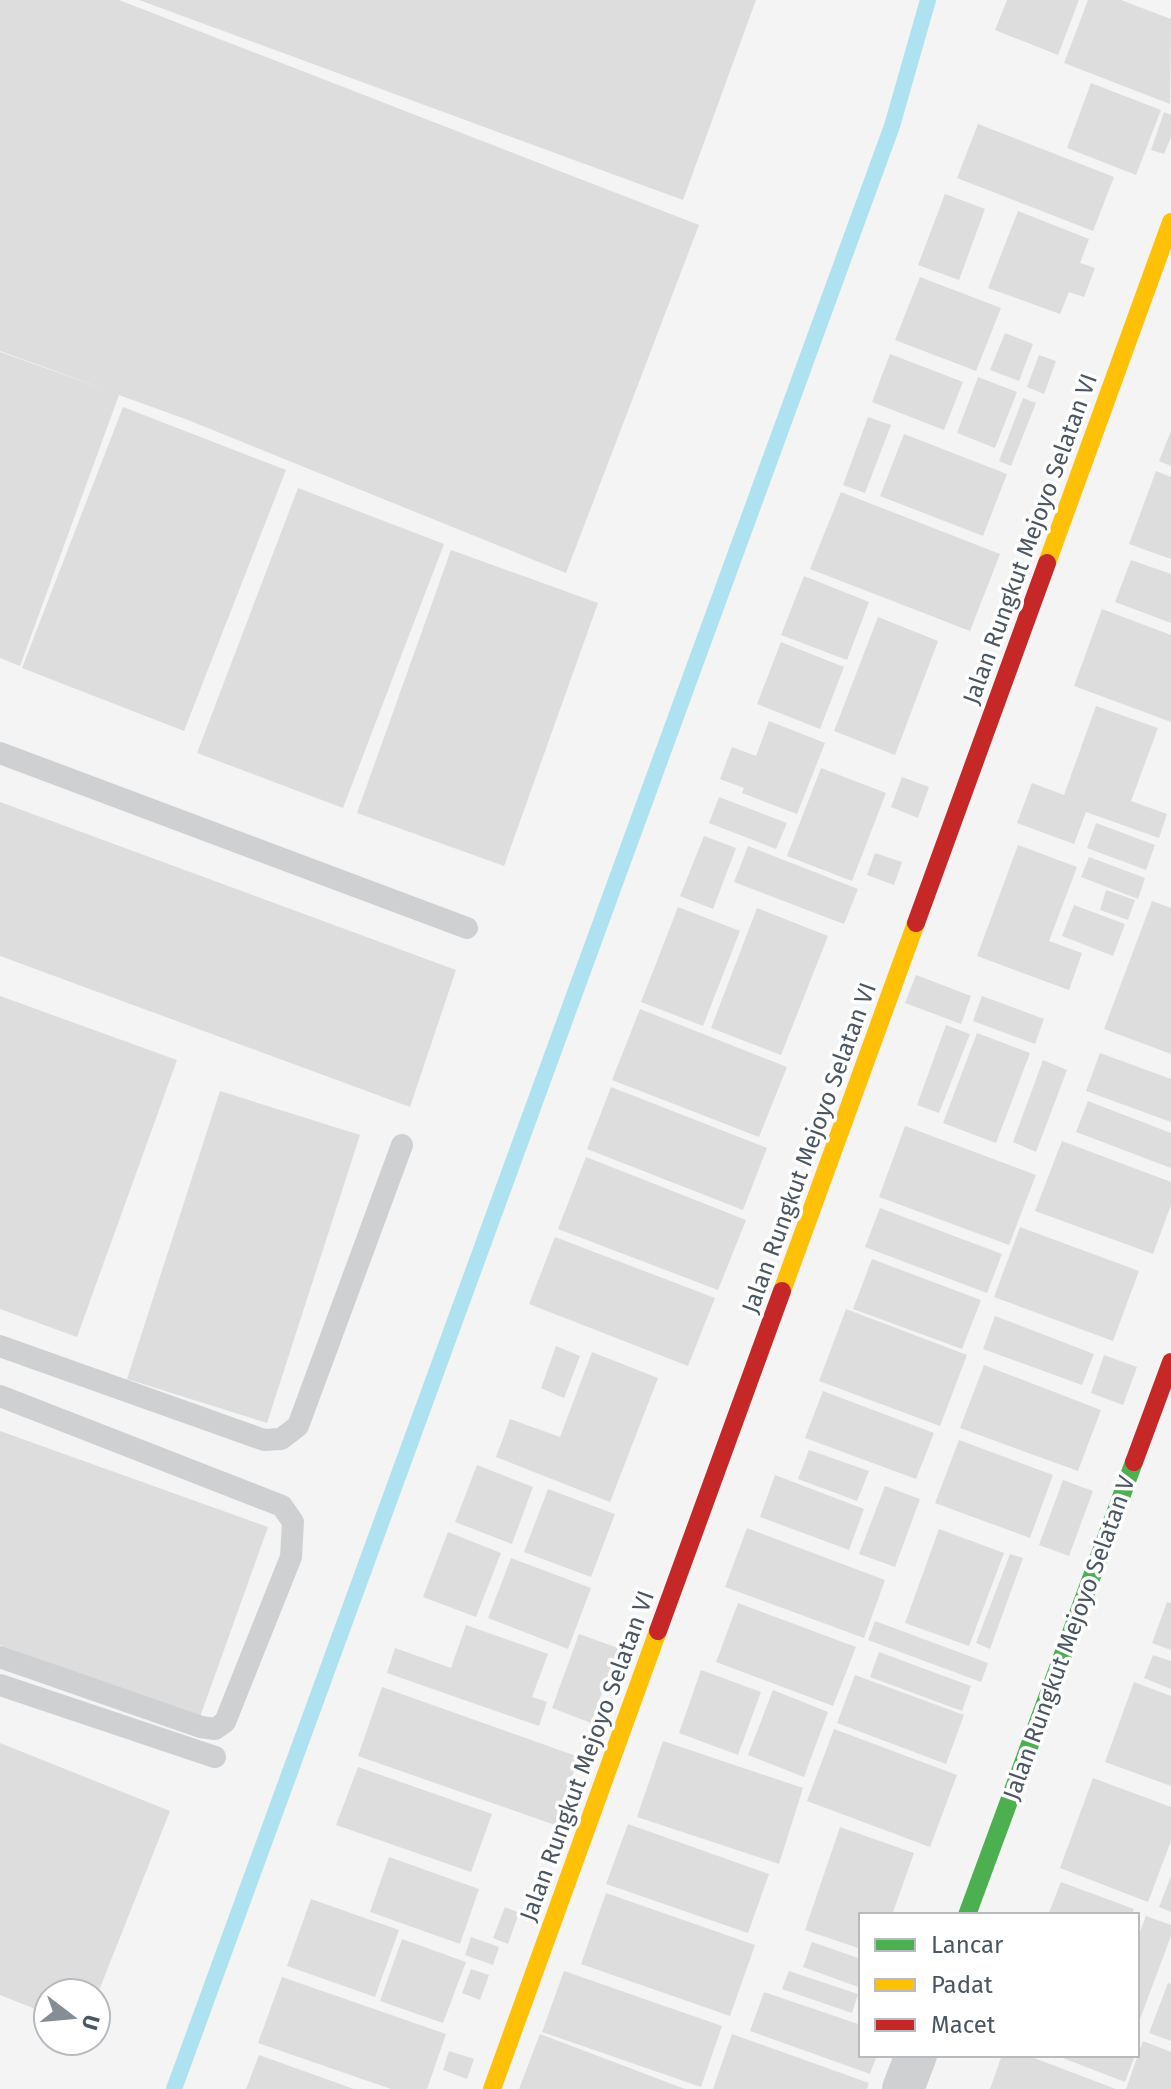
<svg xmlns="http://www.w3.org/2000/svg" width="1171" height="2089" viewBox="0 0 1171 2089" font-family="'Fira Sans',sans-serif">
  <rect width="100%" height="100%" fill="#f4f4f4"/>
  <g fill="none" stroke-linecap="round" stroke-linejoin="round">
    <!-- stream -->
    <polyline stroke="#aee2f0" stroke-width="16" points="174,2089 892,126 928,0"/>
  </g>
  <!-- building -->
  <g fill="#ddddde">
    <polygon points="0,0 119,0 699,225 566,573 188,420 119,395 20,666 0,658 0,352 113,392 0,351"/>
    <polygon points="139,0 756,0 683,200"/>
    <polygon points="1007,0 1079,0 1058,55 995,30"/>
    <polygon points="1088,0 1121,0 1171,19 1170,104 1064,63"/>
    <polygon points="1091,83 1161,110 1136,175 1067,148"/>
    <polygon points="1164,112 1171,115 1171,137 1164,154 1151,150"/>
    <polygon points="978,124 1114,177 1093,231 957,178"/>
    <polygon points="945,194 985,209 959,280 918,265"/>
    <polygon points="1018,211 1089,239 1080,263 1095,268 1084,297 1069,292 1060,314 988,288"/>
    <polygon points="920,277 1001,308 976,371 895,340"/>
    <polygon points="1005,333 1033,344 1019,381 990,370"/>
    <polygon points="890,354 963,382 944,430 872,402"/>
    <polygon points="1039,355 1056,361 1044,394 1027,387"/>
    <polygon points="978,377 1017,392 995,448 957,433"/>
    <polygon points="1023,398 1036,403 1011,466 999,461"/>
    <polygon points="123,407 286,470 184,731 22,668"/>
    <polygon points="868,417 891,425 865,493 843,485"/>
    <polygon points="1171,431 1171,466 1159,461"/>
    <polygon points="904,434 1007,474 983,536 880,496"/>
    <polygon points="1156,471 1171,477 1171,559 1129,544"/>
    <polygon points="298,488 444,544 343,808 197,753"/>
    <polygon points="841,492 1000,554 970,631 810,569"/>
    <polygon points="451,550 598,603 504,866 357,813"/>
    <polygon points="1131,560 1171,574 1171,623 1115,602"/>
    <polygon points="804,576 869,602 847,660 781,635"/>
    <polygon points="1102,609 1171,635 1171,722 1074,686"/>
    <polygon points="878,617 938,641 895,755 834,731"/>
    <polygon points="781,642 844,667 820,729 757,704"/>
    <polygon points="1096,706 1158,728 1131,801 1167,814 1159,838 1086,812 1074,844 1017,823 1032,783 1064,795"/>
    <polygon points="769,721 825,743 797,814 742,793 744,788 720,779 732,747 756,756"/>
    <polygon points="821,768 886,793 852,881 787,856"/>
    <polygon points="902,777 929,787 918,818 891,807"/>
    <polygon points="719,797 787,823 776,849 709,823"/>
    <polygon points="0,802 456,970 410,1107 0,956"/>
    <polygon points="1096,823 1155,845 1146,870 1087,848"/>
    <polygon points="704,836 736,848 713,909 680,896"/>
    <polygon points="1018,845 1077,867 1049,941 1082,953 1069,990 977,956"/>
    <polygon points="748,846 858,889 844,924 734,882"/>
    <polygon points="875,853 902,862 894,885 867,875"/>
    <polygon points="1089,857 1145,878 1138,899 1081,877"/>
    <polygon points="1106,890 1135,900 1128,920 1100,910"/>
    <polygon points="1152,901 1171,908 1171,1054 1104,1029"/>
    <polygon points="1074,905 1125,924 1113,956 1062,936"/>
    <polygon points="678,907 740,931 703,1026 641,1002"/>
    <polygon points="757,908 828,936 781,1055 711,1028"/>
    <polygon points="916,975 971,996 961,1024 905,1003"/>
    <polygon points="0,996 177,1060 77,1337 0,1309"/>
    <polygon points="982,996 1044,1019 1035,1044 973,1021"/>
    <polygon points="640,1009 787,1067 759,1137 612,1080"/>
    <polygon points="946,1025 970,1034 939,1113 917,1105"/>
    <polygon points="977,1033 1030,1053 996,1143 943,1123"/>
    <polygon points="1100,1053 1171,1079 1171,1122 1086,1091"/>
    <polygon points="1043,1060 1067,1070 1036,1152 1013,1142"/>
    <polygon points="611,1087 767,1148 743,1210 587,1149"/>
    <polygon points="220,1091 360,1135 267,1423 127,1379"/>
    <polygon points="1088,1101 1171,1133 1171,1168 1076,1132"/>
    <polygon points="905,1126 1036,1175 1009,1245 879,1197"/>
    <polygon points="1062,1141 1171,1182 1171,1205 1153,1254 1035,1211"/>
    <polygon points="586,1157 746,1220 718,1290 558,1229"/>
    <polygon points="880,1208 1002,1254 987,1293 865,1247"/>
    <polygon points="1020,1227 1139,1271 1113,1341 994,1297"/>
    <polygon points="555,1237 715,1298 688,1366 529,1304"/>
    <polygon points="872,1259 981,1300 962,1349 853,1309"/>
    <polygon points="846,1309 967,1355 940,1426 819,1381"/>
    <polygon points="995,1316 1094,1354 1082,1385 983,1349"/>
    <polygon points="556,1346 580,1356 564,1398 541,1388"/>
    <polygon points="592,1352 658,1378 610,1502 496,1457 510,1419 560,1437"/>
    <polygon points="1104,1355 1137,1367 1123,1405 1091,1393"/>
    <polygon points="984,1365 1101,1410 1078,1471 960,1428"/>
    <polygon points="823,1391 934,1433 916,1479 805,1438"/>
    <polygon points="0,1431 268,1527 200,1717 0,1645"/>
    <polygon points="959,1440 1053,1475 1030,1538 935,1503"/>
    <polygon points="809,1450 869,1471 857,1501 798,1479"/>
    <polygon points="477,1465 533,1487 512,1544 455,1522"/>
    <polygon points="775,1475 864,1509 849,1550 760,1517"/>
    <polygon points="1063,1480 1093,1491 1069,1556 1039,1545"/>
    <polygon points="885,1486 920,1499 895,1567 859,1554"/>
    <polygon points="548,1489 615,1514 591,1577 524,1552"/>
    <polygon points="747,1528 885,1580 864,1638 725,1587"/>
    <polygon points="939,1529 1004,1553 969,1646 905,1623"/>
    <polygon points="448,1532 501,1553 476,1617 423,1597"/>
    <polygon points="1010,1554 1023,1558 990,1649 976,1643"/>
    <polygon points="511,1558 591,1588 568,1649 488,1618"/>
    <polygon points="1167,1602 1171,1603 1171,1650 1152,1643"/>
    <polygon points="738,1603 856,1647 833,1706 716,1662"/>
    <polygon points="875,1621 988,1663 981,1682 868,1640"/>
    <polygon points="466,1625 548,1654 532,1697 547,1702 539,1726 387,1673 395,1648 451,1668"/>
    <polygon points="579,1634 618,1648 591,1723 552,1708"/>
    <polygon points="879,1652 971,1686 962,1711 870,1677"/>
    <polygon points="1153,1655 1171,1661 1171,1689 1144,1678"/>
    <polygon points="701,1670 761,1692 738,1755 679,1733"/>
    <polygon points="855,1675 964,1715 946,1764 837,1723"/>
    <polygon points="1134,1682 1171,1696 1171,1786 1105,1762"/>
    <polygon points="382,1687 579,1757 555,1825 358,1756"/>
    <polygon points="773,1690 828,1712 804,1777 748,1755"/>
    <polygon points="834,1729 957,1775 930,1847 807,1801"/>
    <polygon points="663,1741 803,1788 779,1864 637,1817"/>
    <polygon points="0,1743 170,1811 98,1993 48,1993 48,2014 0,1995"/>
    <polygon points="358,1767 492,1814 471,1872 336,1825"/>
    <polygon points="1093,1778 1171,1807 1171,1841 1148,1902 1060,1868"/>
    <polygon points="628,1824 769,1874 748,1933 606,1884"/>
    <polygon points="840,1827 914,1853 892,1915 861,1915 861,1949 805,1930"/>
    <polygon points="389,1857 479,1889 460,1944 370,1912"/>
    <polygon points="1171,1876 1171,1912 1159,1907"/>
    <polygon points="1061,1882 1134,1909 1132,1915 1048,1915"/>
    <polygon points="606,1893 755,1945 730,2016 581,1964"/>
    <polygon points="311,1899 399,1930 375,1997 287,1966"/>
    <polygon points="505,1907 519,1913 508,1944 493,1938"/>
    <polygon points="1146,1916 1171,1925 1171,1936 1137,2027 1137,1939"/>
    <polygon points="471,1937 499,1947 493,1965 465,1955"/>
    <polygon points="402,1939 466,1962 443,2023 380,2001"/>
    <polygon points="812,1942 861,1959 861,1988 803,1967"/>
    <polygon points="471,1969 489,1975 480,2000 462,1993"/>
    <polygon points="564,1971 722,2026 701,2087 542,2032"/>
    <polygon points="789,1971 858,1994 852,2013 782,1989"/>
    <polygon points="282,1977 446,2034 427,2089 391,2089 258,2043"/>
    <polygon points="1168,1983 1171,1984 1171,2041 1149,2033"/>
    <polygon points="764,1992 861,2025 861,2055 877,2055 870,2074 750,2031"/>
    <polygon points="540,2034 685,2089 519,2089"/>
    <polygon points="732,2034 869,2083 867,2089 713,2089"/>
    <polygon points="1143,2041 1171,2052 1171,2089 1126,2089"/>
    <polygon points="449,2051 474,2059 467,2079 443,2070"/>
    <polygon points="259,2055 354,2089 246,2089"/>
    <polygon points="1002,2055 1026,2055 1116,2089 990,2089"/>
    <polygon points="1055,2055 1135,2055 1125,2082"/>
  </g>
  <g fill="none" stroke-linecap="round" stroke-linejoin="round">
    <!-- lane -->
    <g stroke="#ced0d2" stroke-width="22">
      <polyline points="0,753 467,928"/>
      <polyline points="0,1346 264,1440 281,1439 298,1426 402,1145"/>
      <polyline points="0,1396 282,1506 293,1522 291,1557 225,1722 215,1729 201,1727 0,1657"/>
      <polyline points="0,1685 215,1757"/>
    </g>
    <!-- street -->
    <polyline stroke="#ced0d2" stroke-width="42" points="903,2089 916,2055"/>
    <!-- fast -->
    <polyline stroke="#4caf50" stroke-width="18" points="967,1915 1134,1462"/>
    <!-- slow -->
    <g stroke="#ffc107" stroke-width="18">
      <polyline points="1047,563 1171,222"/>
      <polyline points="782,1291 916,923"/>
      <polyline points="492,2089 658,1631"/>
    </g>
    <!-- jam -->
    <g stroke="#c62828" stroke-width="18">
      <polyline points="916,923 1047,563"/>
      <polyline points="1134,1462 1171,1362"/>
      <polyline points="658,1631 782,1291"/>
    </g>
  </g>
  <g text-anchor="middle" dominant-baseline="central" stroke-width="7" stroke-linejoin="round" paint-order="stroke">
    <!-- street labels -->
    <g font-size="24" fill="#4a5661" stroke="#fff">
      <text transform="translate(1030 539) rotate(-70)">Jalan Rungkut Mejoyo Selatan VI</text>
      <text transform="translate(809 1148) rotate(-70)">Jalan Rungkut Mejoyo Selatan VI</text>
      <text transform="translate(1069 1638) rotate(-70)">Jalan Rungkut Mejoyo Selatan V</text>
      <text transform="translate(587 1756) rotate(-70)">Jalan Rungkut Mejoyo Selatan VI</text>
    </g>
  </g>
  <!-- legend -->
  <rect x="859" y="1913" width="280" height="144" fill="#ffffff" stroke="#b7bbc0" stroke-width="2"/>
  <rect x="875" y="1939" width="40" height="12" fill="#4caf50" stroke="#b7bbc0" stroke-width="2"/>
  <text x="931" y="1953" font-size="24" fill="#4a5661">Lancar</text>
  <rect x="875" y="1979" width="40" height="12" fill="#ffc107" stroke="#b7bbc0" stroke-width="2"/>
  <text x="931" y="1993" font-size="24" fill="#4a5661">Padat</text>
  <rect x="875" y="2019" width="40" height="12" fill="#c62828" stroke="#b7bbc0" stroke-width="2"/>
  <text x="931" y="2033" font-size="24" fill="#4a5661">Macet</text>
  <!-- north arrow -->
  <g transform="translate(72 2017) rotate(106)"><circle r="38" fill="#ffffff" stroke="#b7bbc0" stroke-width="2"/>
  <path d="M0-6L14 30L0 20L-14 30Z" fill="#868d94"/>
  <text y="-12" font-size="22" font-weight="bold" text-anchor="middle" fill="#4a5661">U</text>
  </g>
</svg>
